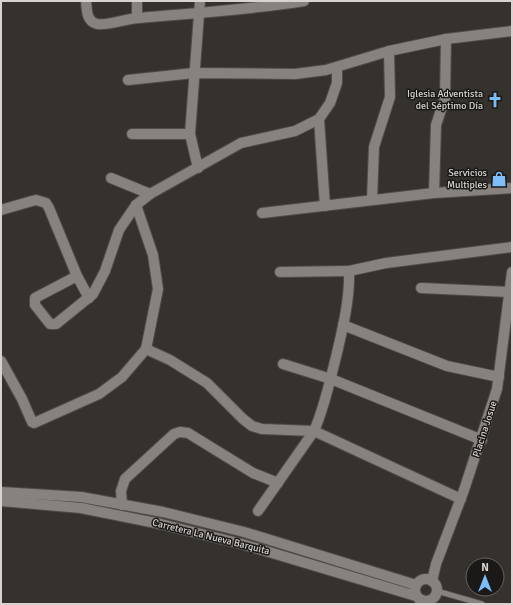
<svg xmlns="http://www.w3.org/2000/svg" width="513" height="605" viewBox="0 0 513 605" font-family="Signika,sans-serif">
  <rect width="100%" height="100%" fill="#35312c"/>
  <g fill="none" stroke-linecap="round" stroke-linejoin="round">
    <!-- service casing -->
    <g stroke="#514c49" stroke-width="7">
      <polyline id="service" points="437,591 482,604"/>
    </g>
    <!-- minor casing -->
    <g stroke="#514c49" stroke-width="12">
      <g id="minor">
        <path d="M86 1C87 10 86 21 97 24 105 26 129 18 139 18 194 13 249 10 304 1"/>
        <polyline points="137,1 137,18"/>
        <polyline points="128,80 194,73 295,74 326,70 389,51 446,39 512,31"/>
        <polyline points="319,119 325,206"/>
        <polyline points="132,134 190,134"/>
        <polyline points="198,168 190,134 200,1"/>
        <polyline points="111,178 150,194"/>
        <polyline points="434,193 436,125 445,98 446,39"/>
        <polyline points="372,200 374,147 390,97 389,51"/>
        <polyline points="1,210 32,201 36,200 46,203 49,208 77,276 89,298"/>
        <polyline points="262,213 434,193 512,188"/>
        <polyline points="280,272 349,271"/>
        <polyline points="77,276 35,298 35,305 50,324 56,324 93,294 105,271 119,230 136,205 150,194 241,143 295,131 319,119 330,103 337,83 337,67"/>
        <polyline points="421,288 509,292"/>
        <polyline points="343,325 447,366 499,377"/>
        <polyline points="146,349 170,360 207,383 243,419 252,426 262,429 314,431 461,499"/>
        <polyline points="1,361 22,399 32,422 34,423 99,394 122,377 146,349 158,289 153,255 136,205"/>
        <polyline points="283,364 331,379 482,440"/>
        <polyline points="122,505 121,491 125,479 174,434 180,432 188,433 253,473 278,483"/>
        <path d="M258 511 314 431C325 406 330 380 337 353 343 327 350 298 349 271L386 263 512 247"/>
        <polyline points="432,581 436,564 464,490 497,389 512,272"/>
        <polyline points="420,604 422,600"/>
      </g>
    </g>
    <!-- tertiary casing -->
    <g stroke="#514c49" stroke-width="12">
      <g id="tertiary">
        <polyline points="1,492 81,497 163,512 244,532 416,585"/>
        <polyline points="1,501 81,508 161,524 242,544 416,596"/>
        <circle cx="426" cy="590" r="11"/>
      </g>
    </g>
    <!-- service -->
    <use href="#service" stroke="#87827d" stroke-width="5"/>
    <!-- minor -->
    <use href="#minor" stroke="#87827d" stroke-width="10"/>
    <!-- tertiary -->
    <use href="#tertiary" stroke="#87827d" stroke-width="10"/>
  </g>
  <!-- icons -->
  <defs>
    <g id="church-bare" transform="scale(1.2)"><path d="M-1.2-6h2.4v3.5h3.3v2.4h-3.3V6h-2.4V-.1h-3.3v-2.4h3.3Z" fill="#7dbef9" stroke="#1b1917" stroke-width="2.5" paint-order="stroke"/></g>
    <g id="shop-bare" transform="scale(1.2)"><path d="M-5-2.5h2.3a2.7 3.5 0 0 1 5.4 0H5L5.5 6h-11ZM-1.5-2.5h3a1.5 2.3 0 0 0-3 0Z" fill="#7dbef9" stroke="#1b1917" stroke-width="2.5" paint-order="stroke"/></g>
  </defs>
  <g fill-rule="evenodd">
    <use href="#church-bare" x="495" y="100"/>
    <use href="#shop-bare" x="499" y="179"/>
  </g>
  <g text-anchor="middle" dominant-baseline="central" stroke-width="3" stroke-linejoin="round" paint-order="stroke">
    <!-- poi labels -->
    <g font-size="10" fill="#d6d3d0" stroke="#1b1917" text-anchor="end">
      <text x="483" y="94">Iglesia Adventista<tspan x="483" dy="12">del Séptimo Día</tspan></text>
      <text x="487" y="173">Servicios<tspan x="487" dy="12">Multiples</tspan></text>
    </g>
    <!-- street labels -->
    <g font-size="10" fill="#d6d3d0" stroke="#1b1917">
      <text transform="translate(485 429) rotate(-72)">Placina Josue</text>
      <text transform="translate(211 537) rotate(14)">Carretera La Nueva Barquita</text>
    </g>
  </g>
  <!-- border -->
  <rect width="513" height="605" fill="none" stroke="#d6d3d0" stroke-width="4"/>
  <!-- north arrow -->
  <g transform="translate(485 577)"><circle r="19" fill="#1b1917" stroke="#666361"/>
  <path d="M0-3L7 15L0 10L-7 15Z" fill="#7dbef9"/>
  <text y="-6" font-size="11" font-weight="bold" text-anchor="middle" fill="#d6d3d0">N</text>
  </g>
</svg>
